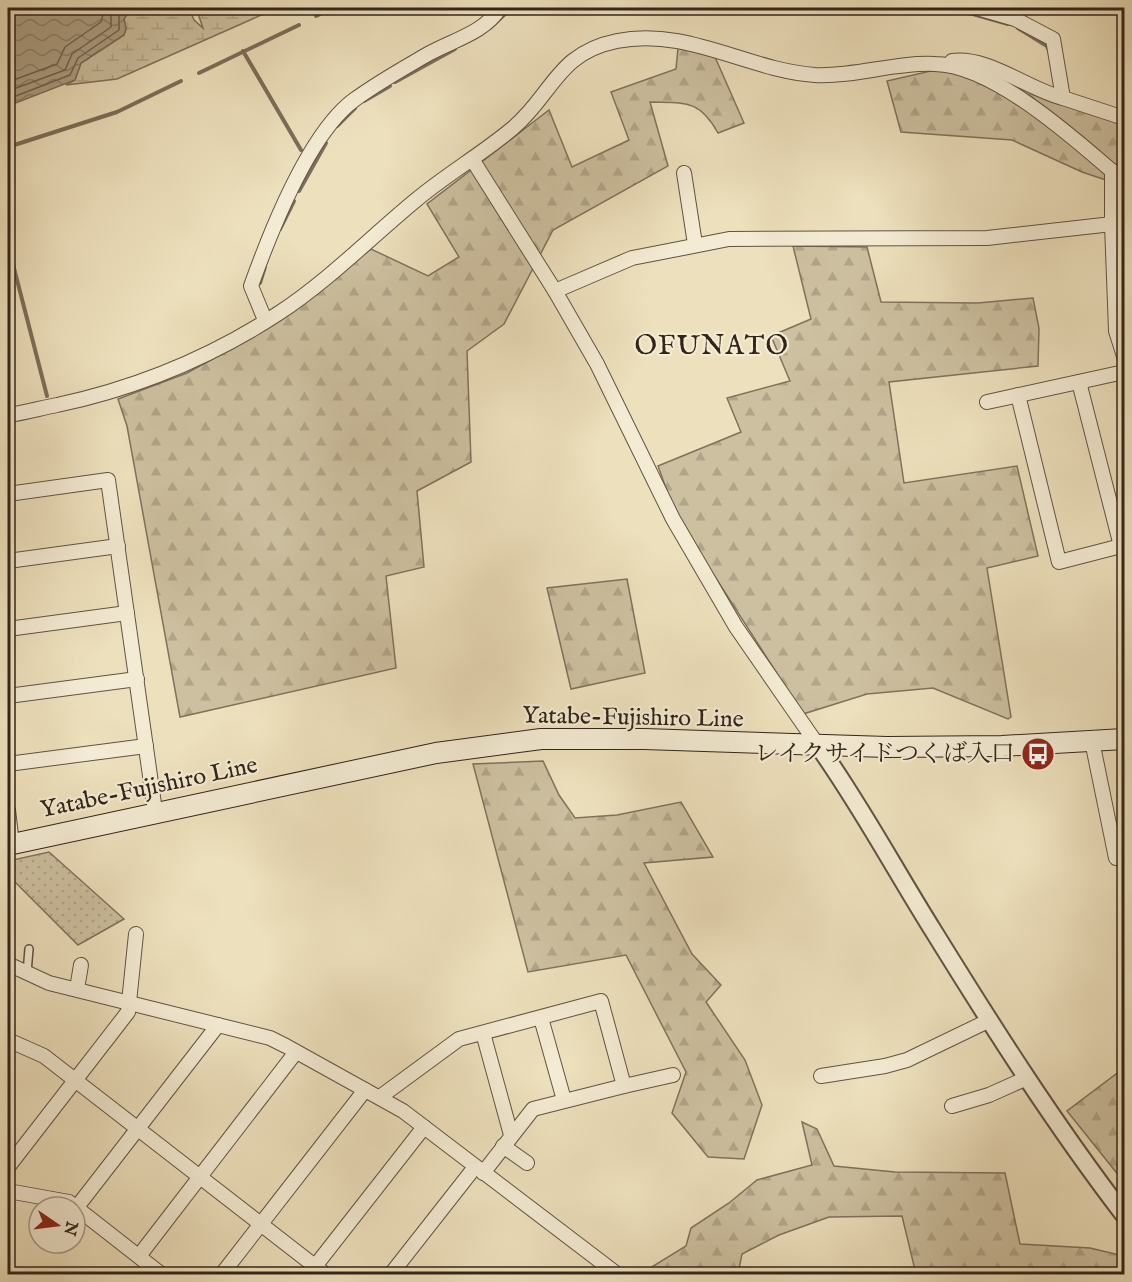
<svg xmlns="http://www.w3.org/2000/svg" width="1132" height="1282" viewBox="0 0 1132 1282" font-family="'IM FELL English','Noto Serif JP',serif">
  <defs>
    <pattern id="grass-dots" width="8" height="8" patternUnits="userSpaceOnUse" patternTransform="scale(1.5)"><rect width="8" height="8" fill="#cdc0a0"/><path d="M2 2h.1M6 6h.1" fill="none" stroke="#b0a589" stroke-width="1.8" stroke-linecap="round"/></pattern>
    <pattern id="forest-firs" width="22" height="20" patternUnits="userSpaceOnUse" patternTransform="scale(1.5)"><rect width="22" height="20" fill="#cdc0a0"/><path d="M5 1l3.5 6h-7zM16 11l3.5 6h-7z" fill="#b0a589"/></pattern>
    <pattern id="wetland-marsh" width="20" height="14" patternUnits="userSpaceOnUse" patternTransform="scale(1.5)"><rect width="20" height="14" fill="#cdc0a0"/><path d="M1 5h8M5 5V1M11 12h8M15 12V8" fill="none" stroke="#b0a589"/></pattern>
    <pattern id="water-waves" width="16" height="10" patternUnits="userSpaceOnUse" patternTransform="scale(1.5)"><rect width="16" height="10" fill="#ada085"/><path d="M0 5q4-4 8 0t8 0" fill="none" stroke="#8d826c"/></pattern>
  </defs>
  <rect width="100%" height="100%" fill="#ede0bc"/>
  <filter id="stains"><feTurbulence type="fractalNoise" baseFrequency=".00333" numOctaves="4"/><feColorMatrix values="0 0 0 0 .2 0 0 0 0 .09 0 0 0 0 .02 0 0 0 .5 -.17"/></filter>
  <radialGradient id="worn" r=".72"><stop offset=".6" stop-color="#630" stop-opacity="0"/><stop offset="1" stop-color="#630" stop-opacity=".3"/></radialGradient>
  <!-- grass -->
  <polygon fill="url(#grass-dots)" stroke="#80725c" stroke-width="1.5" points="49,852 124,919 78,945 8,875 8,861"/>
  <!-- forest -->
  <g fill="url(#forest-firs)" stroke="#80725c" stroke-width="1.5">
    <path d="M678 48 700 49 715 57 744 123 718 133C699 99 685 103 650 102L668 166 553 230 504 324 467 351 471 462 417 491 424 567 386 576 396 668 180 717 127 426 118 399 187 373 249 339 371 249 428 276 459 257 427 204 549 110 572 167 629 140 611 92 676 69Z"/>
    <polygon points="961,64 987,71 1124,123 1124,186 1082,172 1012,140 901,132 887,81"/>
    <polygon points="793,246 867,247 881,302 978,303 1033,298 1039,328 1038,366 889,382 904,483 1017,466 1038,556 987,568 1011,717 1008,719 933,688 867,694 803,714 676,516 658,466 741,432 727,398 790,381 771,336 811,319"/>
    <polygon points="627,579 645,673 571,689 547,588"/>
    <polygon points="543,761 559,795 575,818 617,815 681,802 713,857 644,863 692,954 721,985 706,1002 745,1060 762,1105 744,1159 708,1157 672,1113 686,1072 626,955 528,972 473,764"/>
    <polygon points="1124,1068 1124,1182 1067,1111"/>
    <polygon points="802,1122 817,1129 834,1166 895,1172 1005,1173 1020,1244 1090,1248 1124,1256 1124,1274 1082,1274 1081,1269 1059,1274 916,1274 902,1216 829,1217 779,1235 742,1254 738,1274 642,1273 686,1246 691,1228 729,1203 757,1180 812,1165"/>
  </g>
  <!-- wetland -->
  <polygon fill="url(#wetland-marsh)" stroke="#80725c" stroke-width="1.5" points="131,8 189,8 194,20 203,28 196,8 277,8 117,79 66,85 75,80 81,63 124,35 126,29 124,19"/>
  <!-- water -->
  <polygon fill="url(#water-waves)" stroke="#7c6e5a" stroke-width="1.5" points="8,8 131,8 124,19 126,29 124,35 81,63 75,80 8,106"/>
  <g fill="none" stroke-linecap="round" stroke-linejoin="round">
    <!-- shore -->
    <g stroke="#70624f" stroke-width="1.5">
      <polyline points="8,82 57,64 65,47 101,22 105,8"/>
      <polyline points="8,91 65,70 72,54 111,27 111,16 116,8"/>
      <polyline points="8,99 70,75 78,58 119,30 119,17 124,8"/>
    </g>
    <!-- stream -->
    <g stroke="#7c6e5a" stroke-width="4">
      <polyline points="952,8 1008,24"/>
      <polyline points="316,16 333,8"/>
      <polyline points="490,28 505,14"/>
      <polyline points="1018,28 1047,46 1049,50"/>
      <polyline points="243,51 301,150"/>
      <polyline points="199,73 299,25"/>
      <polyline points="395,82 455,49"/>
      <polyline points="364,101 390,86"/>
      <polyline points="337,126 355,108"/>
      <polyline points="8,147 117,112 181,81"/>
      <polyline points="299,191 326,143"/>
      <polyline points="280,229 294,201"/>
      <polyline points="8,245 47,396"/>
      <polyline points="260,283 265,267"/>
    </g>
    <!-- service casing -->
    <g stroke="#615342" stroke-width="10">
      <polyline id="service" points="27,973 29,949"/>
    </g>
    <!-- minor casing -->
    <g stroke="#615342" stroke-width="16">
      <g id="minor">
        <polyline points="977,8 1015,19 1053,39 1063,98 1124,118"/>
        <path d="M952 61C988 56 1029 90 1063 98"/>
        <polyline points="472,159 555,291 597,364 673,519 736,627 819,747"/>
        <polyline points="684,173 695,244"/>
        <polyline points="1112,224 1116,331 1124,356"/>
        <polyline points="555,291 632,258 729,239 987,238 1112,224 1112,171"/>
        <path d="M265 320 251 286C270 233 308 134 354 100 377 83 404 68 428 54 453 40 484 33 500 8"/>
        <polyline points="1018,395 1059,562 1121,546 1079,382"/>
        <polyline points="987,402 1124,372"/>
        <path d="M8 415C24 413 41 408 57 405 137 388 210 358 279 313 328 281 371 237 416 200 447 174 482 154 513 128 553 94 557 53 617 41 687 27 747 70 815 75 855 77 895 62 935 64 992 65 1070 135 1112 171L1124 175"/>
        <polyline points="8,494 108,480 155,811"/>
        <polyline points="8,561 118,546"/>
        <polyline points="8,629 127,613"/>
        <polyline points="8,696 137,679"/>
        <polyline points="1092,741 1116,858"/>
        <polyline points="8,764 146,746"/>
        <polyline points="8,810 12,844"/>
        <polyline points="8,964 49,983 270,1038 286,1046 403,1111 617,1274"/>
        <polyline points="77,989 81,965"/>
        <polyline points="541,1018 564,1100"/>
        <polyline points="483,1033 511,1135"/>
        <polyline points="8,1040 44,1056 325,1274"/>
        <polyline points="821,1076 885,1066 907,1060 990,1020"/>
        <polyline points="624,1086 673,1075"/>
        <polyline points="380,1097 459,1039 601,1001 624,1086 533,1109 483,1173"/>
        <polyline points="952,1106 989,1095 1027,1078"/>
        <polyline points="503,1146 527,1163"/>
        <polyline points="8,1167 128,1012 136,934"/>
        <polyline points="8,1191 69,1202 161,1274"/>
        <polyline points="77,1207 218,1025"/>
        <polyline points="139,1256 296,1052"/>
        <polyline points="222,1274 365,1090"/>
        <polyline points="309,1274 424,1127"/>
        <polyline points="391,1274 475,1167"/>
      </g>
    </g>
    <!-- tertiary casing -->
    <g stroke="#615342" stroke-width="20">
      <path id="tertiary" d="M819 747C861 806 895 870 934 932 994 1029 1055 1125 1124 1215"/>
    </g>
    <!-- secondary casing -->
    <g stroke="#322419" stroke-width="22">
      <polyline id="secondary" points="8,845 436,753 541,739 644,739 887,747 1002,746 1124,739"/>
    </g>
    <!-- service -->
    <use href="#service" stroke="#f3ebd3" stroke-width="7"/>
    <!-- minor -->
    <use href="#minor" stroke="#f3ebd3" stroke-width="14"/>
    <!-- tertiary -->
    <use href="#tertiary" stroke="#f3ebd3" stroke-width="16"/>
    <!-- secondary -->
    <use href="#secondary" stroke="#f3ebd3" stroke-width="20"/>
  </g>
  <!-- icons -->
  <defs>
    <g id="bus-disc" transform="scale(1.725)"><circle r="9.5" fill="#8f2418" stroke="#f3ebd3"/><path d="M-5-6H5V4H4V6H2V4H-2V6H-4V4H-5ZM-3.5-4V0h7V-4ZM-3.5 1.2v1.5H-2V1.2ZM2 1.2v1.5H3.5V1.2Z" fill="#fff"/></g>
  </defs>
  <g fill-rule="evenodd">
    <use href="#bus-disc" x="1038" y="754"/>
  </g>
  <g text-anchor="middle" dominant-baseline="central" stroke-width="4.5" stroke-linejoin="round" paint-order="stroke">
    <!-- street labels -->
    <g font-size="24" fill="#322419" stroke="#f3ebd3">
      <text transform="translate(633 718) rotate(1)">Yatabe-Fujishiro Line</text>
      <text transform="translate(149 788) rotate(-12)">Yatabe-Fujishiro Line</text>
    </g>
    <!-- poi labels -->
    <g font-size="24" fill="#322419" stroke="#f3ebd3" text-anchor="end">
      <text x="1015" y="754">レイクサイドつくば入口</text>
    </g>
    <!-- quarter labels -->
    <g font-size="27" letter-spacing="1.5" fill="#322419" stroke="#f3ebd3">
      <text x="712" y="347">OFUNATO</text>
    </g>
  </g>
  <!-- margin -->
  <rect width="1132" height="1282" fill="none" stroke="#ede0bc" stroke-width="30"/>
  <rect x="9" y="9" width="1114" height="1264" fill="none" stroke="#322419" stroke-width="3"/>
  <rect x="15" y="15" width="1102" height="1252" fill="none" stroke="#322419" stroke-width="1.5"/>
  <!-- north arrow -->
  <g transform="translate(57 1225) rotate(104)"><circle r="28" fill="#f3ebd3" stroke="#a69b89" stroke-width="1.5"/>
  <path d="M0-4.5L10 22L0 15L-10 22Z" fill="#8f2418"/>
  <text y="-9" font-size="16" font-weight="bold" text-anchor="middle" fill="#322419">N</text>
  </g>
  <rect width="100%" height="100%" filter="url(#stains)"/>
  <rect width="100%" height="100%" fill="url(#worn)"/>
</svg>
